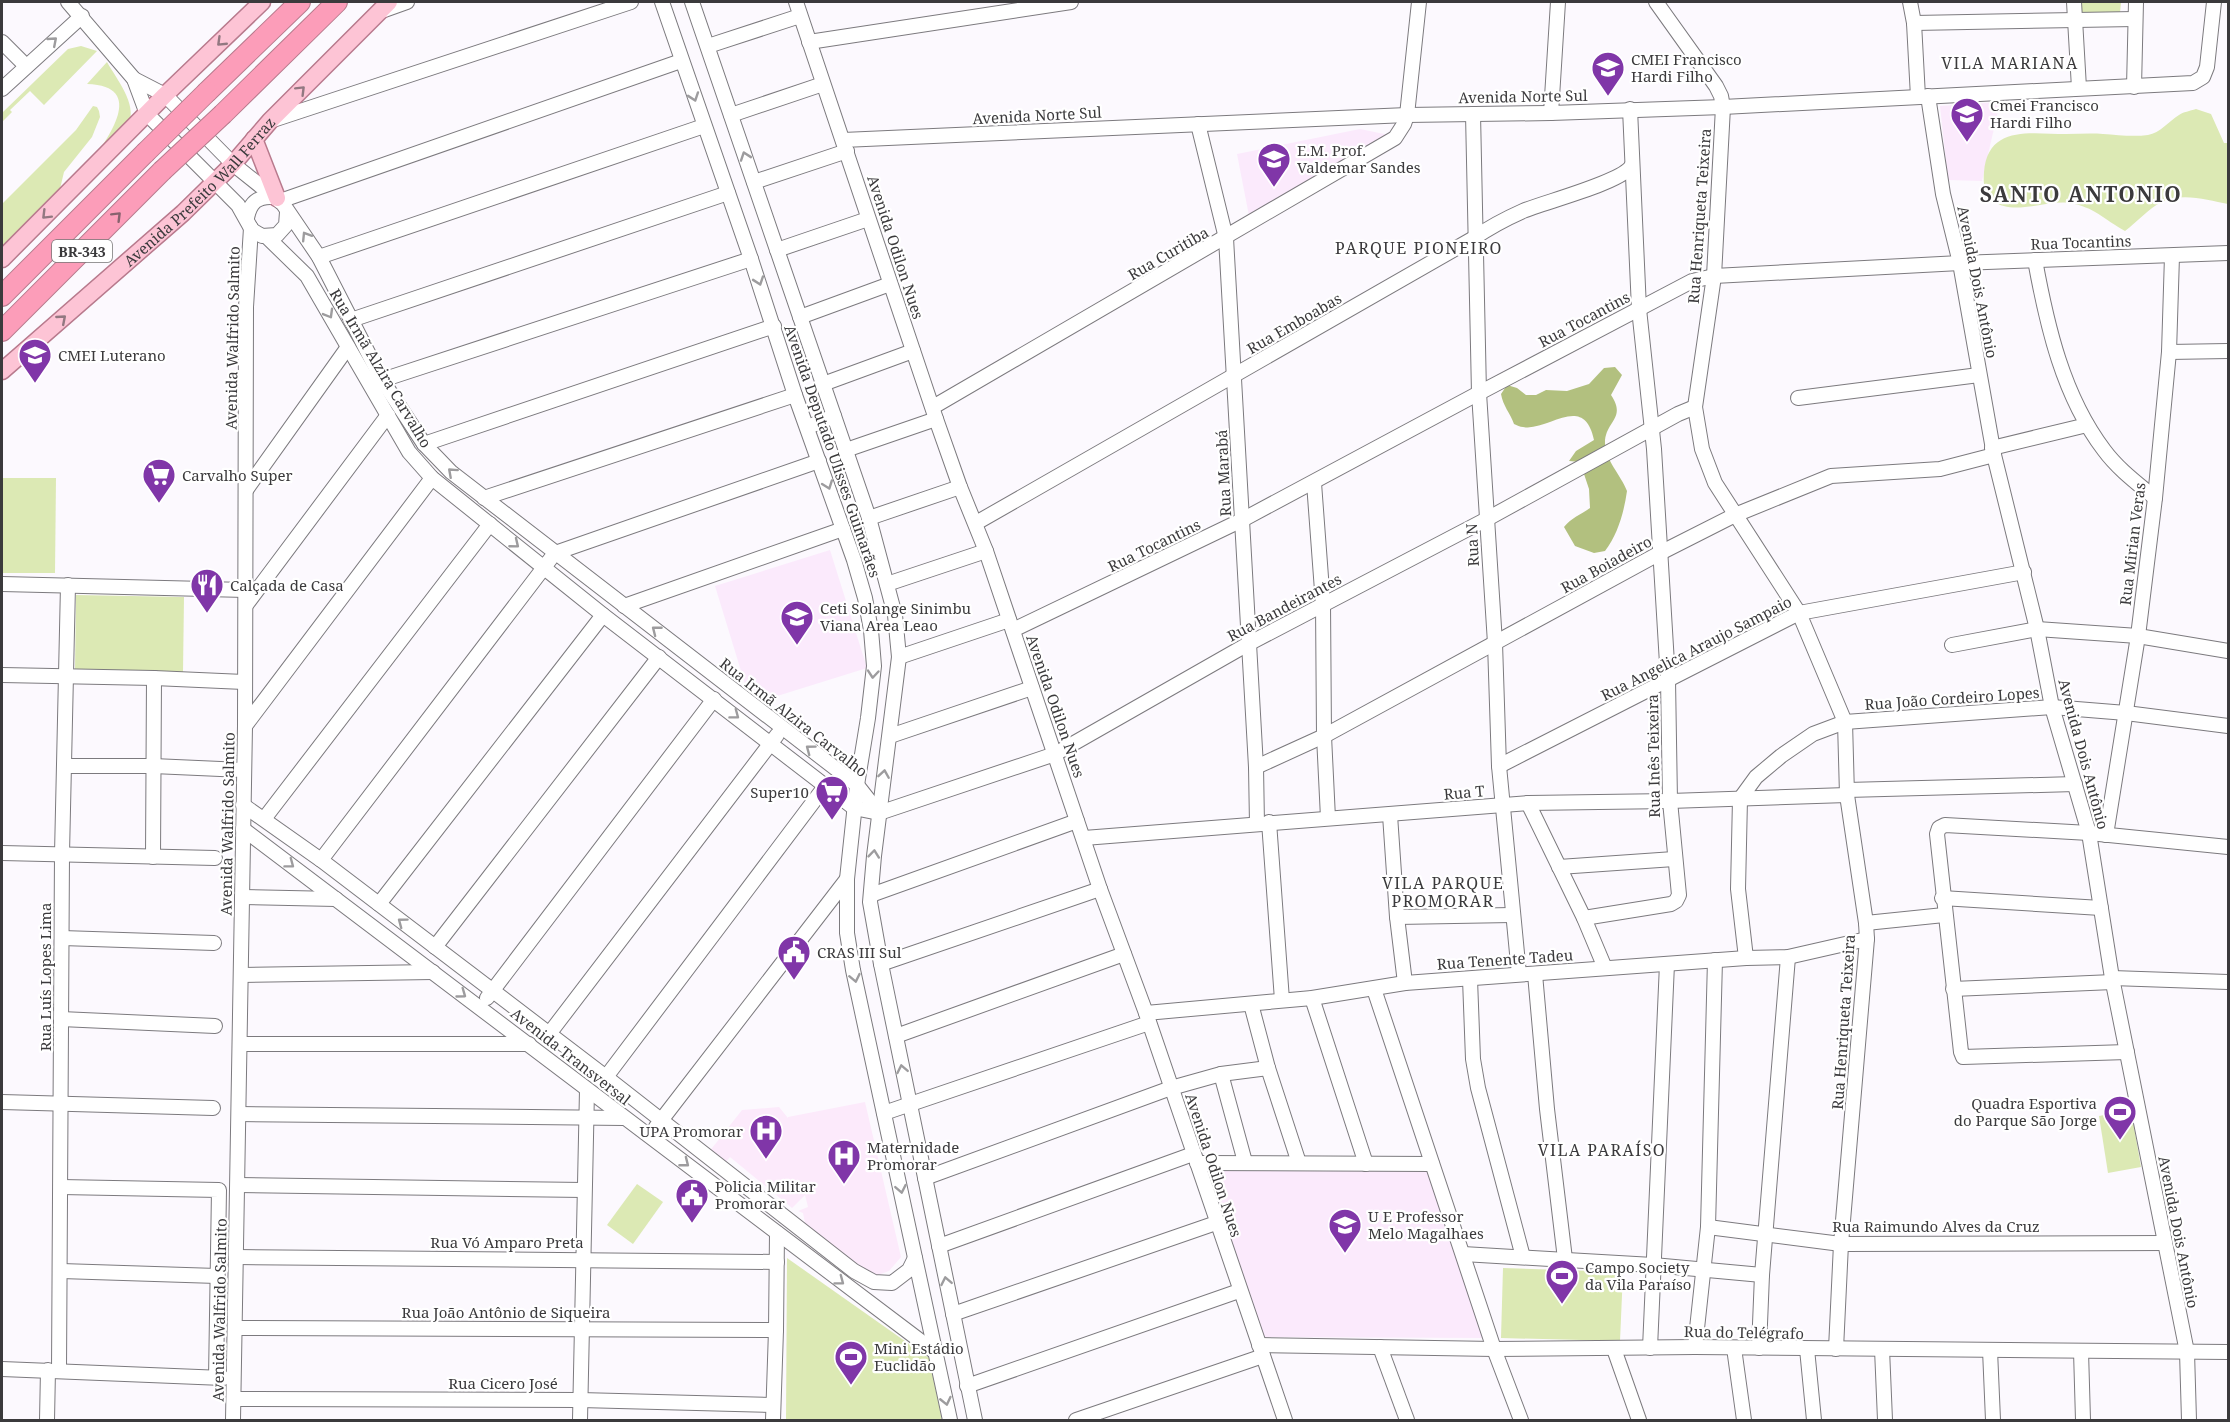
<svg xmlns="http://www.w3.org/2000/svg" width="2230" height="1422" viewBox="0 0 2230 1422" font-family="'Noto Serif',serif">
  <rect width="100%" height="100%" fill="#fcf9fe"/>
  <!-- education -->
  <g fill="#fbeafc">
    <polygon points="2000,102 1982,181 1948,180 1940,106"/>
    <polygon points="1360,129 1389,135 1250,221 1237,154"/>
    <polygon points="830,550 867,668 758,702 749,697 715,586"/>
    <polygon points="1206,1170 1428,1171 1483,1338 1262,1337"/>
  </g>
  <!-- medical -->
  <polygon fill="#fceafb" points="865,1102 901,1257 889,1271 875,1276 806,1228 803,1213 798,1211 808,1207 805,1195 792,1208 730,1157 724,1164 709,1152 742,1110 779,1107 788,1118 788,1117"/>
  <!-- green -->
  <g fill="#dce9b4">
    <polygon points="2075,2 2121,2 2120,13 2076,12"/>
    <polygon points="81,46 97,51 44,105 30,91 10,110 12,112 2,122 2,113 68,49"/>
    <path d="M107 62C117 80 137 103 129 124L90 164C107 139 148 86 87 84Z"/>
    <polygon points="93,106 97,107 99,111 100,117 92,137 64,172 59,193 2,251 2,204 76,130"/>
    <path d="M2196 109 2211 114 2224 143H2228V204C2208 200 2182 192 2162 202 2149 208 2137 222 2125 231 2103 219 2095 207 2069 203 2046 200 2013 216 1993 201 1984 194 1983 183 1984 172 1988 124 2032 134 2066 134 2078 134 2091 133 2103 134 2118 135 2133 137 2148 135 2160 133 2169 121 2179 115 2183 112 2190 111 2196 109Z"/>
    <polygon points="2,478 56,478 55,573 2,573"/>
    <polygon points="76,595 184,597 183,672 75,670"/>
    <polygon points="2131,1110 2141,1167 2108,1173 2099,1116"/>
    <polygon points="637,1184 663,1202 633,1244 607,1225"/>
    <polygon points="787,1258 929,1358 942,1420 786,1420"/>
    <polygon points="1503,1268 1623,1272 1620,1341 1501,1338"/>
  </g>
  <!-- forest -->
  <path fill="#b2c07f" d="M1615 367 1622 375 1611 395C1627 419 1605 421 1605 443 1605 460 1621 475 1627 491 1624 512 1618 534 1605 551L1594 553 1575 546 1564 527C1571 518 1580 515 1590 508L1589 489 1580 462 1569 461 1576 451 1594 440C1584 392 1548 432 1523 427 1520 427 1517 425 1514 424 1510 413 1503 406 1501 394L1507 385 1517 388 1526 395H1536L1546 390 1567 391 1589 384 1604 368Z"/>
  <g fill="none" stroke-linecap="round" stroke-linejoin="round">
    <!-- minor casing -->
    <g stroke="#7c7a7e" stroke-width="16">
      <g id="minor">
        <polyline points="68,2 134,79 147,114 238,205 252,230 262,236 277,235 286,225 287,212"/>
        <polyline points="662,2 751,259 795,395 854,560 865,598 871,630 874,666 868,718 857,785 847,879 847,933 853,970 950,1420"/>
        <polyline points="692,2 869,518 895,615 899,657 874,856 870,902 881,964 975,1420"/>
        <polyline points="796,2 936,419 960,487 986,551 1100,889 1146,1013 1285,1420"/>
        <polyline points="1656,2 1716,86 1721,96 1723,107 1714,276 1695,407 1702,449 1715,483 1799,613 1845,722 1847,795 1866,923 1867,939 1841,1244 1836,1349"/>
        <polyline points="1910,2 1914,23 1918,97"/>
        <polyline points="2074,2 2079,88"/>
        <polyline points="379,12 407,2"/>
        <polyline points="1914,23 2135,19"/>
        <polyline points="2,42 25,65"/>
        <polyline points="809,42 1071,2"/>
        <polyline points="708,46 800,16"/>
        <polyline points="134,79 165,95 233,164 283,204 319,257 382,380 424,444 451,472 857,785 879,813"/>
        <polyline points="2134,87 2136,2"/>
        <polyline points="2,89 82,16"/>
        <polyline points="1928,96 1943,194 1960,263 1994,455 2037,629 2052,707 2089,833 2112,978 2187,1352 2189,1420"/>
        <polyline points="1551,113 1558,2"/>
        <polyline points="1473,114 1479,393 1495,643 1499,766 1519,974"/>
        <polyline points="731,115 823,84"/>
        <polyline points="270,121 631,2"/>
        <polyline points="1198,124 1226,238 1256,767 1257,824"/>
        <polyline points="843,140 1407,115 1551,113 1723,107 2193,83 2203,77 2207,67 2214,2"/>
        <polyline points="754,182 847,151"/>
        <polyline points="280,201 681,61"/>
        <path d="M247 218C250 203 257 196 273 197"/>
        <polyline points="267,237 307,276 409,452 432,478 603,615 854,808 879,813"/>
        <polyline points="777,250 868,219"/>
        <polyline points="319,257 704,126"/>
        <path d="M2035 260C2047 326 2063 396 2104 450 2118 469 2137 483 2155 498"/>
        <polyline points="800,317 890,284"/>
        <polyline points="351,320 728,193"/>
        <polyline points="2169,352 2228,351"/>
        <polyline points="382,380 751,259"/>
        <polyline points="823,384 913,351"/>
        <polyline points="1798,398 1979,375"/>
        <polyline points="933,407 1395,138 1404,124 1407,115 1419,2"/>
        <polyline points="808,427 834,416"/>
        <polyline points="424,444 774,326"/>
        <polyline points="1992,448 2087,425"/>
        <polyline points="846,450 936,419"/>
        <polyline points="1314,483 1323,604 1324,736 1328,818"/>
        <polyline points="246,490 348,347"/>
        <polyline points="484,498 795,395"/>
        <polyline points="869,518 960,487"/>
        <path d="M976 523 1474 238C1490 227 1505 219 1523 211 1544 202 1624 182 1632 165"/>
        <polyline points="2,584 246,590"/>
        <polyline points="887,584 986,551"/>
        <polyline points="246,605 388,415"/>
        <polyline points="624,606 843,529"/>
        <polyline points="1013,630 1242,520 1479,393 1692,281 1714,276 1960,263 2228,253"/>
        <polyline points="1952,645 2037,629 2138,636 2228,651"/>
        <polyline points="899,657 1009,620"/>
        <polyline points="2,675 154,678 244,682"/>
        <polyline points="245,726 432,478"/>
        <polyline points="890,736 1032,688"/>
        <polyline points="64,766 153,766 243,770"/>
        <polyline points="1499,766 1799,613 2024,572"/>
        <polyline points="1256,767 1324,736 1660,553 1735,515 1831,476 1940,469 1994,455"/>
        <polyline points="1847,790 2075,784"/>
        <polyline points="1528,803 1584,918 1605,968"/>
        <polyline points="243,805 321,860 606,1077 854,1271 874,1282 892,1283 909,1270 915,1258"/>
        <polyline points="879,813 1055,754 1248,644 1487,519 1678,414 1695,407"/>
        <polyline points="1390,815 1397,917 1405,983"/>
        <polyline points="264,819 490,524"/>
        <polyline points="1269,822 1282,1000"/>
        <polyline points="243,829 935,1352"/>
        <polyline points="2106,835 2138,636 2155,498 2169,352 2172,256"/>
        <polyline points="1084,838 1528,803 1670,801 1847,795"/>
        <polyline points="2,853 215,858"/>
        <polyline points="153,857 154,678"/>
        <polyline points="321,860 555,553 819,461"/>
        <polyline points="1559,867 1674,859"/>
        <polyline points="871,895 1077,821"/>
        <polyline points="242,897 336,899"/>
        <polyline points="1942,898 2101,908"/>
        <polyline points="379,904 603,615"/>
        <polyline points="1397,917 1512,915"/>
        <polyline points="1584,918 1671,904 1676,901 1679,895 1670,801 1668,680 1654,449 1639,309 1630,109"/>
        <polyline points="1866,923 1944,915"/>
        <polyline points="62,938 214,943"/>
        <polyline points="435,947 659,657"/>
        <polyline points="1746,958 1738,889 1740,799 1756,777 1781,756 1813,734 1845,722 2052,707 2126,713 2228,726"/>
        <polyline points="881,964 1100,889"/>
        <polyline points="1535,974 1547,1109 1565,1259"/>
        <polyline points="241,975 433,972"/>
        <polyline points="2112,978 2228,982"/>
        <polyline points="1470,979 1473,1059 1478,1088 1523,1257"/>
        <polyline points="1374,989 1494,1349 1521,1420"/>
        <polyline points="1953,989 2113,982"/>
        <polyline points="487,998 714,699"/>
        <polyline points="1312,998 1366,1164"/>
        <polyline points="1251,1004 1268,1068 1299,1163"/>
        <polyline points="1146,1013 1312,998 1405,983 1746,958 1788,957 1867,939"/>
        <polyline points="61,1019 215,1026"/>
        <polyline points="549,1034 777,735"/>
        <polyline points="896,1036 1124,954"/>
        <polyline points="240,1044 529,1044"/>
        <polyline points="2127,1052 1963,1057 1961,1052 1937,834 1939,828 1945,825 2089,833 2228,847"/>
        <polyline points="1221,1074 1245,1162"/>
        <polyline points="606,1077 826,785"/>
        <polyline points="2,1102 213,1108"/>
        <polyline points="884,1113 1149,1023"/>
        <polyline points="239,1114 624,1118"/>
        <polyline points="656,1127 847,879"/>
        <polyline points="1197,1163 1432,1164"/>
        <polyline points="925,1178 1171,1088 1221,1074 1268,1068"/>
        <polyline points="238,1185 584,1190"/>
        <polyline points="61,1187 219,1190 216,1378"/>
        <polyline points="1708,1227 1841,1244 2165,1243"/>
        <polyline points="939,1246 1193,1154"/>
        <polyline points="1463,1254 1653,1265 1762,1275"/>
        <polyline points="237,1257 777,1262"/>
        <polyline points="61,1271 217,1276"/>
        <polyline points="953,1314 1216,1223"/>
        <polyline points="236,1328 776,1330"/>
        <polyline points="1259,1345 1494,1349 1695,1347 2228,1352"/>
        <polyline points="1380,1347 1407,1420"/>
        <polyline points="1695,1347 1708,1227 1715,960"/>
        <polyline points="1650,1348 1667,964"/>
        <polyline points="1734,1348 1744,1420"/>
        <polyline points="1759,1348 1762,1275 1788,957"/>
        <polyline points="1614,1349 1639,1420"/>
        <polyline points="1807,1349 1814,1420"/>
        <polyline points="1882,1349 1885,1420"/>
        <polyline points="1990,1350 1993,1420"/>
        <polyline points="2081,1351 2083,1420"/>
        <polyline points="2,1369 223,1378"/>
        <polyline points="59,1370 62,854 68,585"/>
        <polyline points="967,1386 1239,1291"/>
        <polyline points="234,1399 580,1400 773,1405"/>
        <polyline points="47,1420 48,1370"/>
        <polyline points="233,1420 245,726 246,307 251,228"/>
        <polyline points="580,1420 587,1090"/>
        <polyline points="773,1420 776,1330 777,1233"/>
        <polyline points="1076,1420 1263,1356"/>
      </g>
    </g>
    <!-- major casing -->
    <g stroke="#b87a8d" stroke-width="19">
      <g id="major">
        <polyline points="254,139 277,198"/>
        <polyline points="2,259 165,95 262,2"/>
        <path id="s1" d="M2 371 183 213 233 164 270 121 389 2"/>
      </g>
    </g>
    <!-- highway casing -->
    <g stroke="#b87a8d" stroke-width="22">
      <g id="highway">
        <polyline points="207,92 300,2"/>
        <polyline points="223,114 337,2"/>
        <polyline points="2,296 145,153"/>
        <polyline points="2,331 162,171"/>
      </g>
    </g>
    <!-- minor -->
    <use href="#minor" stroke="#fff" stroke-width="14"/>
    <!-- major -->
    <use href="#major" stroke="#fdc4d5" stroke-width="16"/>
    <!-- highway -->
    <use href="#highway" stroke="#fc9db9" stroke-width="20"/>
    <!-- highway-bridge casing -->
    <g stroke="#b87a8d" stroke-width="22" stroke-linecap="butt">
      <g id="highway-bridge">
        <polyline points="145,153 207,92"/>
        <polyline points="162,171 223,114"/>
      </g>
    </g>
    <!-- highway-bridge -->
    <use href="#highway-bridge" stroke="#fc9db9" stroke-width="20"/>
  </g>
  <!-- one-way arrows -->
  <defs><path id="oneway-chevron" d="M-2-3.5L2.5 0L-2 3.5" fill="none" stroke-width="1.6" stroke-linecap="round" stroke-linejoin="round" transform="scale(1.5)"/></defs>
  <g stroke="#9d9c9e">
    <use href="#oneway-chevron" transform="translate(53 41) rotate(-41)"/>
    <use href="#oneway-chevron" transform="translate(694 97) rotate(71)"/>
    <use href="#oneway-chevron" transform="translate(745 156) rotate(-109)"/>
    <use href="#oneway-chevron" transform="translate(306 236) rotate(-122)"/>
    <use href="#oneway-chevron" transform="translate(759 281) rotate(71)"/>
    <use href="#oneway-chevron" transform="translate(329 314) rotate(60)"/>
    <use href="#oneway-chevron" transform="translate(452 472) rotate(-138)"/>
    <use href="#oneway-chevron" transform="translate(828 485) rotate(70)"/>
    <use href="#oneway-chevron" transform="translate(515 544) rotate(39)"/>
    <use href="#oneway-chevron" transform="translate(656 630) rotate(-142)"/>
    <use href="#oneway-chevron" transform="translate(873 674) rotate(95)"/>
    <use href="#oneway-chevron" transform="translate(735 715) rotate(37)"/>
    <use href="#oneway-chevron" transform="translate(810 749) rotate(-143)"/>
    <use href="#oneway-chevron" transform="translate(884 774) rotate(-81)"/>
    <use href="#oneway-chevron" transform="translate(874 854) rotate(-84)"/>
    <use href="#oneway-chevron" transform="translate(290 864) rotate(37)"/>
    <use href="#oneway-chevron" transform="translate(402 922) rotate(-143)"/>
    <use href="#oneway-chevron" transform="translate(855 978) rotate(78)"/>
    <use href="#oneway-chevron" transform="translate(462 994) rotate(36)"/>
    <use href="#oneway-chevron" transform="translate(902 1069) rotate(-101)"/>
    <use href="#oneway-chevron" transform="translate(685 1163) rotate(38)"/>
    <use href="#oneway-chevron" transform="translate(901 1189) rotate(79)"/>
    <use href="#oneway-chevron" transform="translate(840 1281) rotate(37)"/>
    <use href="#oneway-chevron" transform="translate(946 1281) rotate(-101)"/>
    <use href="#oneway-chevron" transform="translate(946 1401) rotate(77)"/>
  </g>
  <g stroke="#927881">
    <use href="#oneway-chevron" transform="translate(221 42) rotate(136)"/>
    <use href="#oneway-chevron" transform="translate(301 90) rotate(-45)"/>
    <use href="#oneway-chevron" transform="translate(46 215) rotate(135)"/>
    <use href="#oneway-chevron" transform="translate(62 319) rotate(-41)"/>
  </g>
  <use stroke="#88626e" href="#oneway-chevron" transform="translate(117 216) rotate(-45)"/>
  <!-- icons -->
  <defs>
    <g id="school-pin" transform="scale(1.725)"><path d="M0 17L-7.5 6A9.5 9.5 0 1 1 7.5 6Z" fill="#8036a8" stroke="#fff"/><path d="M0-5L7-2L0 1L-7-2ZM-4 1L0 2.5L4 1V4Q0 6-4 4Z" fill="#fff"/></g>
    <g id="supermarket-pin" transform="scale(1.725)"><path d="M0 17L-7.5 6A9.5 9.5 0 1 1 7.5 6Z" fill="#8036a8" stroke="#fff"/><path d="M-6-5.5h2.5l.6 2H6L4.5 2H-2.5L-4.4-4H-6ZM-1.5 3.2a1.3 1.3 0 1 0 .1 0ZM3 3.2a1.3 1.3 0 1 0 .1 0Z" fill="#fff"/></g>
    <g id="restaurant-pin" transform="scale(1.725)"><path d="M0 17L-7.5 6A9.5 9.5 0 1 1 7.5 6Z" fill="#8036a8" stroke="#fff"/><path d="M-5-6h1v4h1v-4h1v4h1v-4h1v5L-1.5 .5V6h-2V.5L-5-1ZM5-6V6H3V1.5H1.5Q1.5-4 5-6Z" fill="#fff"/></g>
    <g id="civic-pin" transform="scale(1.725)"><path d="M0 17L-7.5 6A9.5 9.5 0 1 1 7.5 6Z" fill="#8036a8" stroke="#fff"/><path d="M-.6-6.5H3V-4.5H.6V-3L4-1V1h2V6H-6V1h2V-1L-.6-3ZM-1.2 2.5V6h2.4V2.5Z" fill="#fff"/></g>
    <g id="stadium-pin" transform="scale(1.725)"><path d="M0 17L-7.5 6A9.5 9.5 0 1 1 7.5 6Z" fill="#8036a8" stroke="#fff"/><path d="M0-5a6.5 5 0 1 0 0 10a6.5 5 0 1 0 0-10ZM-3.5-1.8h7v3.6h-7Z" fill="#fff"/></g>
    <g id="hospital-pin" transform="scale(1.725)"><path d="M0 17L-7.5 6A9.5 9.5 0 1 1 7.5 6Z" fill="#8036a8" stroke="#fff"/><path d="M-5-5h3v3.5h4V-5h3V5h-3V1.5h-4V5h-3Z" fill="#fff"/></g>
  </defs>
  <g fill-rule="evenodd">
    <use href="#school-pin" x="1608" y="68"/>
    <use href="#school-pin" x="1967" y="114"/>
    <use href="#school-pin" x="1274" y="159"/>
    <use href="#school-pin" x="35" y="355"/>
    <use href="#supermarket-pin" x="159" y="475"/>
    <use href="#restaurant-pin" x="207" y="585"/>
    <use href="#school-pin" x="797" y="617"/>
    <use href="#supermarket-pin" x="832" y="792"/>
    <use href="#civic-pin" x="794" y="952"/>
    <use href="#stadium-pin" x="2120" y="1112"/>
    <use href="#hospital-pin" x="766" y="1131"/>
    <use href="#hospital-pin" x="844" y="1156"/>
    <use href="#civic-pin" x="692" y="1195"/>
    <use href="#school-pin" x="1345" y="1225"/>
    <use href="#stadium-pin" x="1562" y="1276"/>
    <use href="#stadium-pin" x="851" y="1357"/>
  </g>
  <g text-anchor="middle" dominant-baseline="central" stroke-width="4.5" stroke-linejoin="round" paint-order="stroke">
    <!-- shield labels -->
    <rect fill="#fff" stroke="#767576" stroke-width="1.5" x="52" y="240" width="60" height="22" rx="4.5"/>
    <g font-size="14" font-weight="bold" fill="#3b3a3c">
      <text x="82" y="251">BR-343</text>
    </g>
    <!-- poi labels -->
    <g font-size="15" fill="#3b3a3c" stroke="#fff" text-anchor="start">
      <text x="1631" y="59">CMEI Francisco<tspan x="1631" dy="17">Hardi Filho</tspan></text>
      <text x="1990" y="105">Cmei Francisco<tspan x="1990" dy="17">Hardi Filho</tspan></text>
      <text x="1297" y="150">E.M. Prof.<tspan x="1297" dy="17">Valdemar Sandes</tspan></text>
      <text x="58" y="355">CMEI Luterano</text>
      <text x="182" y="475">Carvalho Super</text>
      <text x="230" y="585">Calçada de Casa</text>
      <text x="820" y="608">Ceti Solange Sinimbu<tspan x="820" dy="17">Viana Area Leao</tspan></text>
      <text x="809" y="792" text-anchor="end">Super10</text>
      <text x="817" y="952">CRAS III Sul</text>
      <text x="2097" y="1103" text-anchor="end">Quadra Esportiva<tspan x="2097" dy="17">do Parque São Jorge</tspan></text>
      <text x="743" y="1131" text-anchor="end">UPA Promorar</text>
      <text x="867" y="1147">Maternidade<tspan x="867" dy="17">Promorar</tspan></text>
      <text x="715" y="1186">Policia Militar<tspan x="715" dy="17">Promorar</tspan></text>
      <text x="1368" y="1216">U E Professor<tspan x="1368" dy="17">Melo Magalhaes</tspan></text>
      <text x="1585" y="1267">Campo Society<tspan x="1585" dy="17">da Vila Paraíso</tspan></text>
      <text x="874" y="1348">Mini Estádio<tspan x="874" dy="17">Euclidão</tspan></text>
    </g>
    <!-- street labels -->
    <g font-size="15" fill="#3b3a3c" stroke="#fff">
      <text transform="translate(1523 96) rotate(-1)">Avenida Norte Sul</text>
      <text transform="translate(1037 115) rotate(-3)">Avenida Norte Sul</text>
      <text stroke="none"><textPath href="#s1" startOffset="267">Avenida Prefeito Wall Ferraz</textPath></text>
      <text transform="translate(1699 216) rotate(-86)">Rua Henriqueta Teixeira</text>
      <text transform="translate(2081 242) rotate(-2)">Rua Tocantins</text>
      <text transform="translate(896 247) rotate(72)">Avenida Odilon Nues</text>
      <text transform="translate(1168 253) rotate(-30)">Rua Curitiba</text>
      <text transform="translate(1978 282) rotate(79)">Avenida Dois Antônio</text>
      <text transform="translate(1584 319) rotate(-28)">Rua Tocantins</text>
      <text transform="translate(1294 323) rotate(-30)">Rua Emboabas</text>
      <text transform="translate(232 338) rotate(-89)">Avenida Walfrido Salmito</text>
      <text transform="translate(381 368) rotate(59)">Rua Irmã Alzira Carvalho</text>
      <text transform="translate(833 451) rotate(71)">Avenida Deputado Ulisses Guimarães</text>
      <text transform="translate(1223 473) rotate(-93)">Rua Marabá</text>
      <text transform="translate(2132 544) rotate(-83)">Rua Mirian Veras</text>
      <text transform="translate(1154 545) rotate(-26)">Rua Tocantins</text>
      <text transform="translate(1472 545) rotate(-93)">Rua N</text>
      <text transform="translate(1606 564) rotate(-29)">Rua Boiadeiro</text>
      <text transform="translate(1284 607) rotate(-28)">Rua Bandeirantes</text>
      <text transform="translate(1696 648) rotate(-27)">Rua Angelica Araujo Sampaio</text>
      <text transform="translate(1952 698) rotate(-4)">Rua João Cordeiro Lopes</text>
      <text transform="translate(1056 706) rotate(71)">Avenida Odilon Nues</text>
      <text transform="translate(794 717) rotate(38)">Rua Irmã Alzira Carvalho</text>
      <text transform="translate(2084 754) rotate(75)">Avenida Dois Antônio</text>
      <text transform="translate(1653 756) rotate(-91)">Rua Inês Teixeira</text>
      <text transform="translate(1464 792) rotate(-5)">Rua T</text>
      <text transform="translate(227 824) rotate(-89)">Avenida Walfrido Salmito</text>
      <text transform="translate(1505 959) rotate(-4)">Rua Tenente Tadeu</text>
      <text transform="translate(45 977) rotate(-90)">Rua Luís Lopes Lima</text>
      <text transform="translate(1843 1022) rotate(-86)">Rua Henriqueta Teixeira</text>
      <text transform="translate(571 1056) rotate(38)">Avenida Transversal</text>
      <text transform="translate(1214 1165) rotate(72)">Avenida Odilon Nues</text>
      <text x="1936" y="1226">Rua Raimundo Alves da Cruz</text>
      <text transform="translate(2179 1232) rotate(79)">Avenida Dois Antônio</text>
      <text x="507" y="1242">Rua Vó Amparo Preta</text>
      <text transform="translate(219 1310) rotate(-89)">Avenida Walfrido Salmito</text>
      <text x="506" y="1312">Rua João Antônio de Siqueira</text>
      <text transform="translate(1744 1332) rotate(1)">Rua do Telégrafo</text>
      <text x="503" y="1383">Rua Cicero José</text>
    </g>
    <!-- neighbourhood labels -->
    <g font-size="16" letter-spacing="1.5" fill="#3b3a3c" stroke="#fff">
      <text x="2010" y="63">VILA MARIANA</text>
      <text x="1419" y="248">PARQUE PIONEIRO</text>
      <text x="1443" y="883">VILA PARQUE<tspan x="1443" dy="18">PROMORAR</tspan></text>
      <text x="1602" y="1150">VILA PARAÍSO</text>
    </g>
    <!-- district labels -->
    <g font-size="21" font-weight="bold" letter-spacing="1.5" fill="#3b3a3c" stroke="#fff">
      <text x="2081" y="194">SANTO ANTONIO</text>
    </g>
  </g>
  <!-- border -->
  <rect width="2230" height="1422" fill="none" stroke="#3b3a3c" stroke-width="6"/>
</svg>
